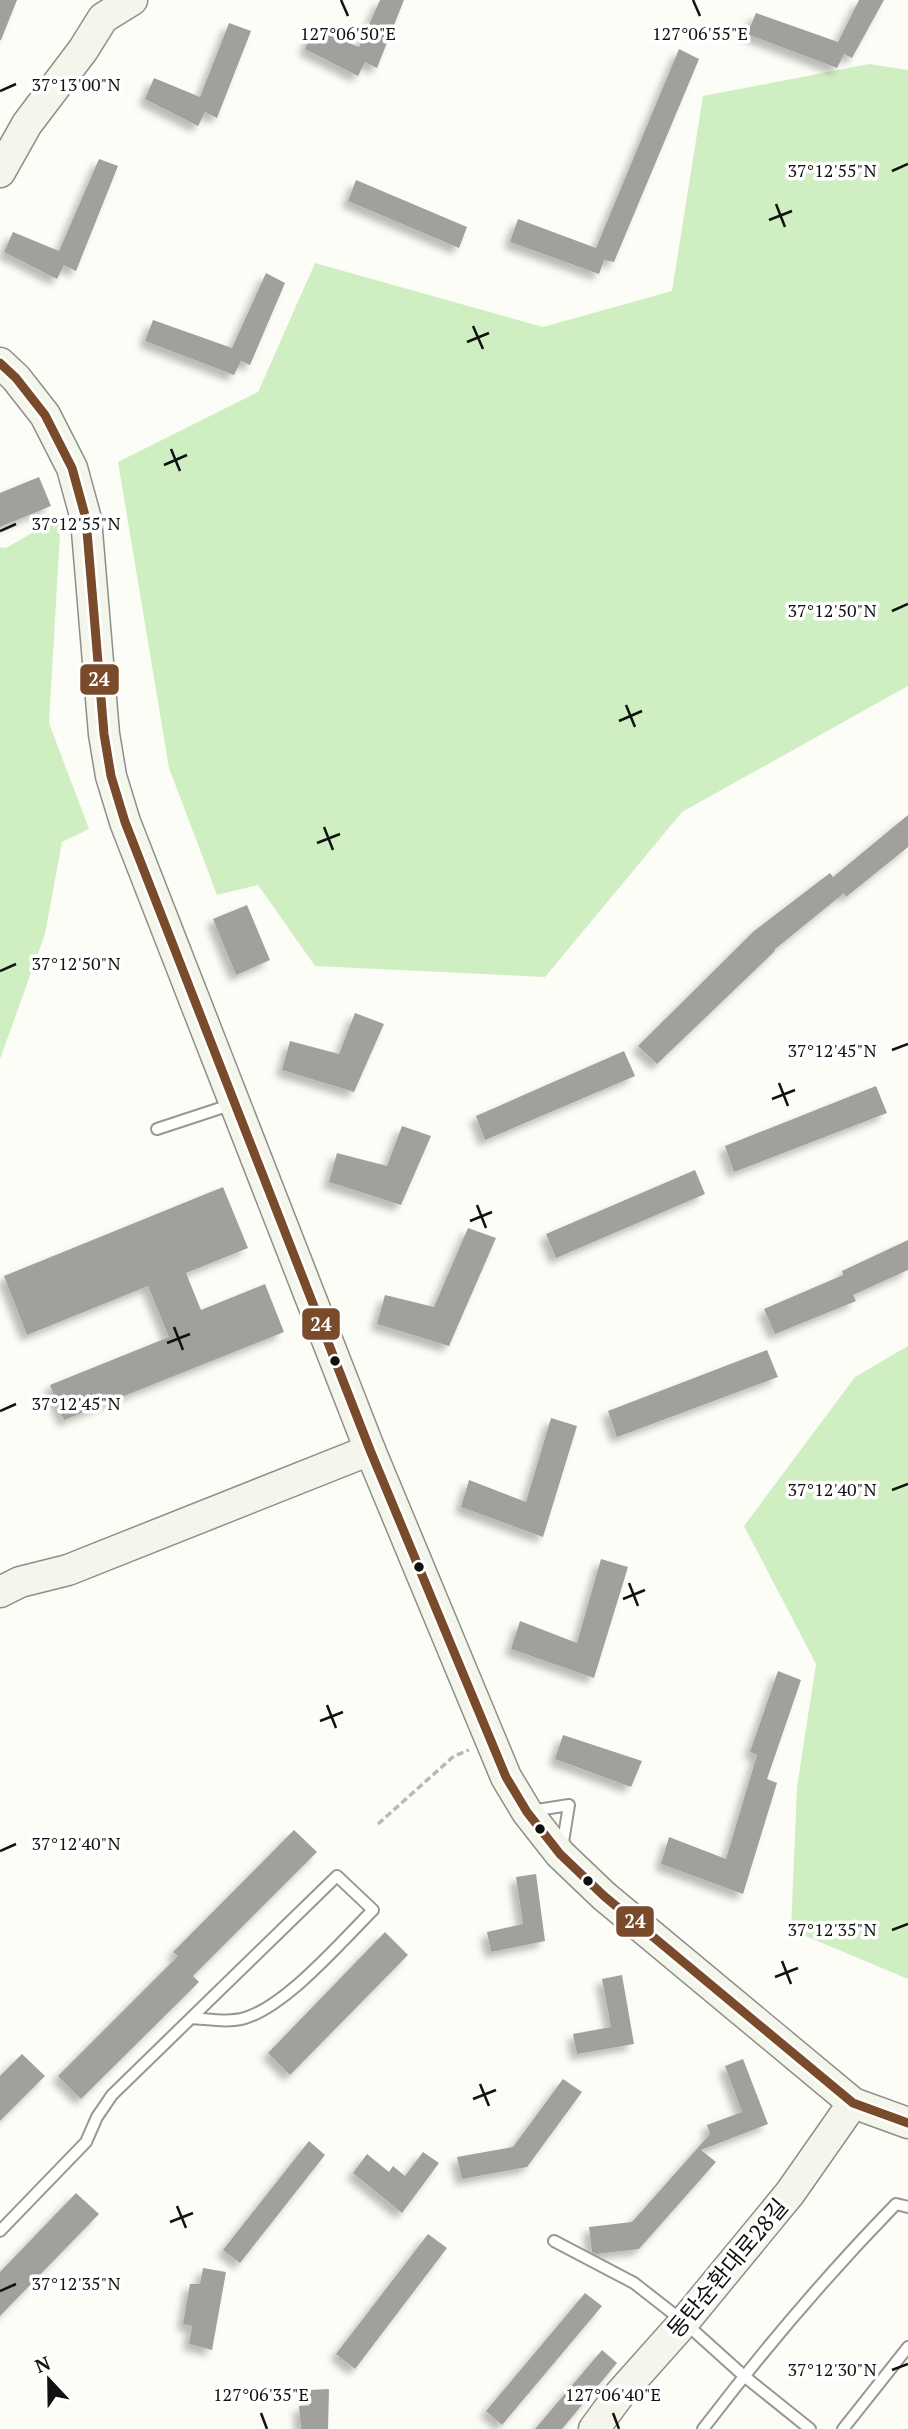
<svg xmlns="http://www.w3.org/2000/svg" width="908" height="2429" viewBox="0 0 908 2429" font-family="'PT Serif','Noto Sans KR',serif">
  <defs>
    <filter id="shadow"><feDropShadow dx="-6" dy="6" stdDeviation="3.5" flood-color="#0004"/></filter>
  </defs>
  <rect width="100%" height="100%" fill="#fdfdf7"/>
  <!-- forest -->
  <g fill="#cfeec2">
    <polygon points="869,64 908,70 908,686 682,812 545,977 315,966 258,885 217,895 169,768 118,462 258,392 315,263 543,327 672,291 703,96"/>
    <polygon points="61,516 49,723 89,829 62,842 45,934 0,1059 0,547 6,548"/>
    <polygon points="908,1346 908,1979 791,1930 797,1787 816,1664 744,1526 855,1377"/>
  </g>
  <!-- building -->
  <g fill="#a1a09c" filter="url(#shadow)">
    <polygon points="0,0 17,0 1,40 0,40"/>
    <polygon points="380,0 404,0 377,68 365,62 358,76 305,49 314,28 359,47"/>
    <polygon points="859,0 884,0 852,58 844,54 837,68 747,34 756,13 838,42"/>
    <polygon points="229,23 251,31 217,118 205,112 198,126 145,99 154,78 200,97"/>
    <polygon points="679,49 699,59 614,262 604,260 599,274 510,242 518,219 596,248"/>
    <polygon points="99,159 118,166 76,271 64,265 57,279 4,252 13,232 59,251"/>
    <polygon points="356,180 467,227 459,248 348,201"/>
    <polygon points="266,273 285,283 250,365 241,361 234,375 145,341 153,320 232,348"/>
    <polygon points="39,477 51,506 0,527 0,493"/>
    <polygon points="908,815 908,847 846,897 844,893 774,950 775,951 657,1064 638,1046 754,931 830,873 833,877"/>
    <polygon points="247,905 270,960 236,975 213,919"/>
    <polygon points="355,1013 384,1024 354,1092 282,1070 290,1041 339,1054"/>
    <polygon points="624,1051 635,1076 485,1140 476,1116"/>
    <polygon points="876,1086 887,1113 734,1172 725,1146"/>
    <polygon points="402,1126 431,1136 401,1205 329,1182 337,1153 387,1166"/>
    <polygon points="695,1170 705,1194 556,1258 546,1234"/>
    <polygon points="223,1187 248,1248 186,1273 201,1310 265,1284 284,1332 64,1420 50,1385 169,1337 148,1286 27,1335 4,1276"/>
    <polygon points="468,1228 496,1238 449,1346 377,1324 385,1295 434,1307"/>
    <polygon points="908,1240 908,1270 853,1295 856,1301 775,1334 764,1309 843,1275 842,1271"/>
    <polygon points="767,1350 778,1377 617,1437 608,1411"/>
    <polygon points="551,1418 577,1426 543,1537 461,1507 469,1480 526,1502"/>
    <polygon points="601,1559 628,1567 594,1678 511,1649 520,1621 577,1643"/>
    <polygon points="778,1671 801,1680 767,1779 777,1783 743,1894 661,1864 669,1837 726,1859 757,1755 750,1752"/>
    <polygon points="563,1735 642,1761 631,1787 555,1759"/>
    <polygon points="294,1830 317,1852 193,1976 199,1982 81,2099 58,2076 178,1956 173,1952"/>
    <polygon points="536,1874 545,1941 491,1952 487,1932 523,1924 516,1877"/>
    <polygon points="385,1932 408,1955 290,2075 268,2053"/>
    <polygon points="622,1975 634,2044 577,2054 573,2034 611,2027 602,1979"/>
    <polygon points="22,2054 45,2076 0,2121 0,2076"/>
    <polygon points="743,2059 768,2124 701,2150 716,2162 639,2249 596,2254 592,2252 589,2227 632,2222 710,2134 707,2125 742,2112 725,2066"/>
    <polygon points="563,2079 582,2092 527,2167 462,2179 457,2157 513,2147"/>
    <polygon points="309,2141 325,2155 240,2263 223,2250"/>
    <polygon points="423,2152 439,2163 402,2213 353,2173 367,2154 389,2172 393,2166 405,2176"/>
    <polygon points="76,2193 99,2214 0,2316 0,2272"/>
    <polygon points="428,2234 447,2248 355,2369 336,2354"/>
    <polygon points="203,2268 226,2272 212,2350 189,2344 192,2326 183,2324 190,2284 200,2284"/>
    <polygon points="585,2293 602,2306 502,2425 486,2411"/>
    <polygon points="602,2350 617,2363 562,2429 535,2429"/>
    <polygon points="329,2389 328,2429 301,2429 299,2406 309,2406 309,2390"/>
  </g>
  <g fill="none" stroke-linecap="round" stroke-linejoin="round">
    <!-- lane casing -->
    <g stroke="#979795" stroke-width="14">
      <g id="lane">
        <polyline points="157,1129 233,1104"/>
        <polyline points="531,1811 569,1805 562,1848"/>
        <path d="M0 2231 86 2142 97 2117 112 2095 337 1876 373 1910C341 1942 287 2005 245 2018 228 2023 209 2019 191 2018"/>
        <polyline points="554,2241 634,2283 684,2322 744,2376 810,2429"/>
        <path d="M703 2429C764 2349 826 2276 896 2204L908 2207"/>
        <polyline points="843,2429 908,2347"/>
      </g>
    </g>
    <!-- secondary casing -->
    <g stroke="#8e8e8b" stroke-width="33">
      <g id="secondary">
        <polyline points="0,172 27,124 83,50 103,18 132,0"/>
        <polyline points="0,363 16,378 45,415 72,468 86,519 104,734 111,776 125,822 370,1450 506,1777 527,1812 560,1854 604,1896 853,2103 908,2123"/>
        <polyline points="0,1592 20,1582 68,1570 370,1450"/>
        <polyline points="594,2429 619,2395 684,2322 790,2193 853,2103"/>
      </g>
    </g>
    <!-- path -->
    <polyline stroke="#b9b9b8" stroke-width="3.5" stroke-dasharray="7 3.5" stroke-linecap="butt" points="378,1824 454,1756 469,1750"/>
    <!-- lane -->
    <use href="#lane" stroke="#fffffe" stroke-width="10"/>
    <!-- secondary -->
    <use href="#secondary" stroke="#f5f6eb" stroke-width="30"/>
    <!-- bus-1 casing -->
    <g stroke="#fff" stroke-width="14">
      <polyline id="bus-1" points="0,363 16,378 45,415 72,468 86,519 104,734 111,776 125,822 370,1450 506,1777 527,1812 560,1854 604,1896 853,2103 908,2123"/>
    </g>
    <!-- bus-1 -->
    <use href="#bus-1" stroke="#7a4b2a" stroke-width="9"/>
  </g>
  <!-- ticks -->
  <path fill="none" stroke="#111" stroke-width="2.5" d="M341 0 348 16M693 0 700 16M0 91 16 84M892 171 908 164M776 204 785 227M769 220 792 211M473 326 483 349M467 342 489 333M171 449 180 471M164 465 187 455M0 531 16 524M892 611 908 604M626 705 635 727M619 721 642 711M324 827 333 850M317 843 340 834M0 971 16 964M892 1050 908 1044M779 1083 788 1106M772 1099 795 1090M477 1205 486 1228M470 1221 492 1212M174 1327 183 1350M167 1343 190 1334M0 1411 16 1404M892 1490 908 1484M629 1583 638 1606M623 1599 645 1590M327 1705 336 1728M320 1721 343 1712M0 1851 16 1844M892 1930 908 1924M782 1961 791 1984M775 1977 798 1968M480 2084 489 2106M473 2099 496 2090M177 2206 186 2228M170 2222 193 2213M0 2291 16 2284M892 2370 908 2364M261 2413 267 2429M613 2413 619 2429"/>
  <!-- markers -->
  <g fill="#111" stroke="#fff" stroke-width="2.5">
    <circle cx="335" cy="1361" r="6"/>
    <circle cx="419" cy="1567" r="6"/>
    <circle cx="540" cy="1829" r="6"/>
    <circle cx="588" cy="1881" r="6"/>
  </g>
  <g text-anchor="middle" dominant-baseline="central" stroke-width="7" stroke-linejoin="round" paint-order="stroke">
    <!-- street labels -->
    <g font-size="23" fill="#111" stroke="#fff">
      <text transform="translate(727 2268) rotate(-50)">동탄순환대로28길</text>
    </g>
  </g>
  <g font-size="18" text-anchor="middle" fill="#111" stroke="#fff" stroke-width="7" stroke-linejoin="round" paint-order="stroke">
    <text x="348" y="40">127°06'50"E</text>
    <text x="700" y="40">127°06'55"E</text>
    <text x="76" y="91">37°13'00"N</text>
    <text x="832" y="177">37°12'55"N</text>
    <text x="76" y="530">37°12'55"N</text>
    <text x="832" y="617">37°12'50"N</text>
    <text x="76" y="970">37°12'50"N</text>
    <text x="832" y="1057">37°12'45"N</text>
    <text x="76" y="1410">37°12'45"N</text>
    <text x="832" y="1496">37°12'40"N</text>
    <text x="76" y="1850">37°12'40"N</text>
    <text x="832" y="1936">37°12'35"N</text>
    <text x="76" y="2290">37°12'35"N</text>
    <text x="832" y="2376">37°12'30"N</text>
    <text x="261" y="2401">127°06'35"E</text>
    <text x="613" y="2401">127°06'40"E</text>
  </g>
  <g stroke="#fff" stroke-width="2.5">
    <rect x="79" y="663" width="41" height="33" rx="7" fill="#7a4b2a"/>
    <rect x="301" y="1307" width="40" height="34" rx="7" fill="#7a4b2a"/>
    <rect x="615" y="1905" width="40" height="33" rx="7" fill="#7a4b2a"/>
  </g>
  <g font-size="19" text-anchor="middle" font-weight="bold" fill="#fff">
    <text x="99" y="686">24</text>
    <text x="321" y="1331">24</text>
    <text x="635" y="1928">24</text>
  </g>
  <!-- north arrow -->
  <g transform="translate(49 2380) rotate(338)" stroke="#ffffff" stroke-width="5" paint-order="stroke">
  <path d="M0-5L12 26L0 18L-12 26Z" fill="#111111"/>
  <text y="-10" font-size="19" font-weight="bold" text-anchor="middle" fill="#111111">N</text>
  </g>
</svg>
